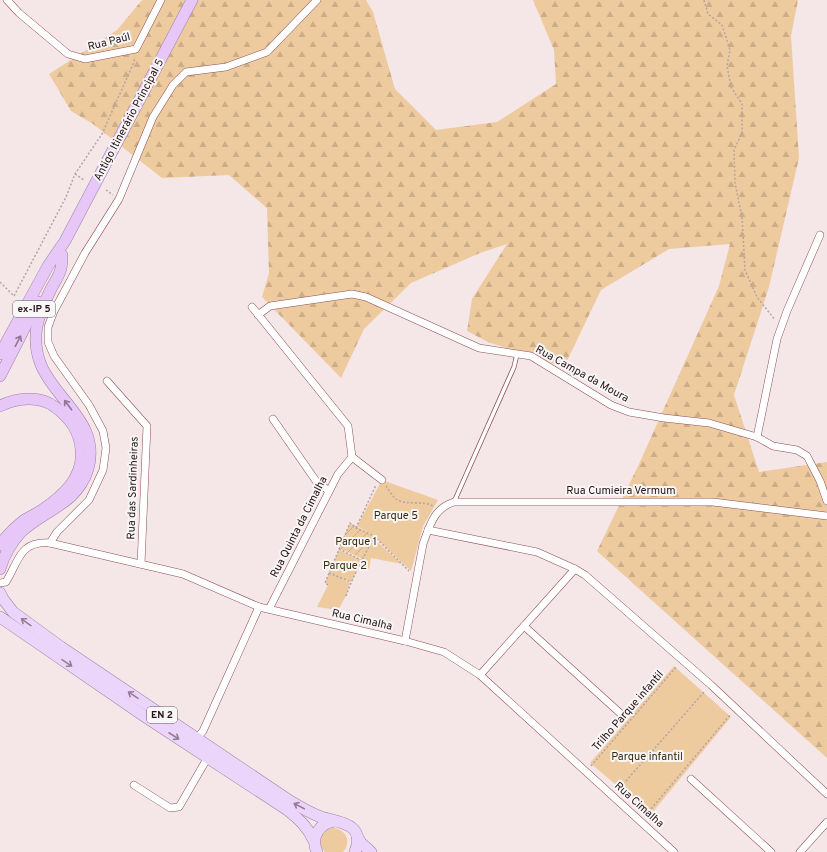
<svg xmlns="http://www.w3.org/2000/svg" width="827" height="852" viewBox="0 0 827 852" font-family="Overpass,sans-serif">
  <defs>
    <pattern id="forest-firs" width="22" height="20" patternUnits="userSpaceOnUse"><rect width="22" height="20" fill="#eecb9f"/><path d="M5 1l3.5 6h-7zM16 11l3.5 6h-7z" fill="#ccad88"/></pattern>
    <pattern id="garden-furrows" width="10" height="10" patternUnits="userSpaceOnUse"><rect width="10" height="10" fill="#eecb9f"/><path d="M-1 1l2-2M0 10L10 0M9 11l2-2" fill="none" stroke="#ccad88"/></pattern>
  </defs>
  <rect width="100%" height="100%" fill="#f5e6e7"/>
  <!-- green -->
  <g fill="#eecb9f">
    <polygon points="382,480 438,500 423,526 411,571 374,536 357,526"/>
    <polygon points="373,538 402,564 371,558 369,569 359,567 351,582 339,577 350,583 346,596 338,610 317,607 328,585 325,583 339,550 362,560"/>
    <polygon points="674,666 731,717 651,814 590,763"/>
    <path d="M333 828C346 829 352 842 343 852H325C316 842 320 831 333 828Z"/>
  </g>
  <!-- forest -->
  <polygon fill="url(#forest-firs)" points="142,0 366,0 373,12 395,89 436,130 497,122 556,84 554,50 533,0 798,0 791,36 799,158 769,287 734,395 759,472 827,462 827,758 597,551 639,464 719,286 730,244 669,249 601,290 564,367 488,342 467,331 472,299 507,244 480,253 411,283 364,329 341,378 262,297 269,273 267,208 229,175 162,178 93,124 71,111 49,74 117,30"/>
  <!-- garden -->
  <polygon fill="url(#garden-furrows)" points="350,523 374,536 363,559 339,548"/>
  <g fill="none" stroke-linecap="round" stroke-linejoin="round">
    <!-- service casing -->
    <g stroke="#8d4e56" stroke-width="5">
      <polyline id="service" points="454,502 514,367 517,354"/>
    </g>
    <!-- minor casing -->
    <g stroke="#8d4e56" stroke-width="8">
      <g id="minor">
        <polyline points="7,0 19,13 68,54 85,59 136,49 161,0"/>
        <polyline points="252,307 348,426 352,457"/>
        <polyline points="258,315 270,306 352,294 366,297 479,348 531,356 611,405 629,412 664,418 709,423 757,437 773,446 797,450 807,456 820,481 827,501"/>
        <polyline points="107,381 147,426 141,564"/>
        <polyline points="273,419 316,481 329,491"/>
        <polyline points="757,437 777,339 787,311 820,235"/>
        <polyline points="352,457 382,480"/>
        <polyline points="428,530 537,552 575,569 585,575 711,685 827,794"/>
        <polyline points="50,543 57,532 89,500 103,470 106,448 103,431 89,405 54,356 48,342 48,327 54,311 85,253 119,199 153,117 173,85 186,72 226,67 267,52 317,0"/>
        <path d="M0 583 6 582C19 561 19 541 50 543L183 574 259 607 405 641 444 652 480 675 674 852"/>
        <polyline points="269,609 338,474 352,457"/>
        <polyline points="524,626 621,714"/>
        <path d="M405 641 423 544C430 525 434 508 454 502H713L827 516"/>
        <polyline points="480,675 575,569"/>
        <polyline points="197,738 203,731 259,607"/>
        <polyline points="691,779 771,852"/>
        <polyline points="134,785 170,808 179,807 208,757"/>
        <polyline points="800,852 827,822"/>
      </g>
    </g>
    <!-- primary casing -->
    <g stroke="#a07fa8" stroke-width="12">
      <g id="primary">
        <path d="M0 593 3 599 13 612 61 647 290 801C300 807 310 813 321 817 340 823 366 823 355 852"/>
        <path d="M0 617 147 718 286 809C299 819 307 826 314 841"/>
        <polyline points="357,836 361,843 371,852"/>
        <path d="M317 852C310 836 320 823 335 821"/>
      </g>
    </g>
    <!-- trunk casing -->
    <g stroke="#a07fa8" stroke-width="12">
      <g id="trunk">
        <polyline points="0,354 48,266 65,241 192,0"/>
        <polyline points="0,376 38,302"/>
        <path d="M0 406C16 398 40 395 55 407 70 418 80 431 81 450 84 477 63 496 42 510 36 514 29 517 23 521 14 528 7 535 0 545"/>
        <path d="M0 569C4 555 11 543 21 532 45 509 77 505 88 469 101 423 56 401 41 365 30 337 38 315 51 289 54 283 60 275 61 268 62 264 62 259 62 255"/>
      </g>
    </g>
    <!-- path -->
    <g stroke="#b5a3a5" stroke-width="1.5" stroke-dasharray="2 2" stroke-linecap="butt">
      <polyline points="704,0 708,14 722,25 730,50 727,66 731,87 742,104 742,133 734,150 735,183 742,217 745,270 757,297 775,320"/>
      <polyline points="75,174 84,180"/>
      <polyline points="106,190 113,195"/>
      <polyline points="0,282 14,296 66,197 75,174 102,134 134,62 135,57"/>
      <path d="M386 486C389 490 392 496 396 499 406 506 422 500 433 506"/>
      <polyline points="356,528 376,485"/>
      <polyline points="339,549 363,561"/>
      <polyline points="329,573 351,582"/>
      <polyline points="328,585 325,583 350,523 356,528 374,536 409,571"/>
      <path d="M346 596C353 575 365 556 374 536"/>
      <polyline points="591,766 677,666"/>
      <polyline points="618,790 705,691"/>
      <polyline points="646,815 731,714"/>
    </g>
    <!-- service -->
    <use href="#service" stroke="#fff" stroke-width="3.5"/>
    <!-- minor -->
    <use href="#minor" stroke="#fff" stroke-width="7"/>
    <!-- primary -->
    <use href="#primary" stroke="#ecd5fa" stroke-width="11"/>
    <!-- trunk -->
    <use href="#trunk" stroke="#e6c7f8" stroke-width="11"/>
  </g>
  <!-- one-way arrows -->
  <defs><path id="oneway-shaft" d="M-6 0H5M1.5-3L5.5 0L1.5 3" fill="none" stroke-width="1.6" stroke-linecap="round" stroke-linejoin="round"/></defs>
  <g stroke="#927692">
    <use href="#oneway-shaft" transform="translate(18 341) rotate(-63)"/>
    <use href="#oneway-shaft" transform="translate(68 405) rotate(-127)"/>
  </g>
  <g stroke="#967d93">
    <use href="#oneway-shaft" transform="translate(26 622) rotate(-144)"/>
    <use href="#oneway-shaft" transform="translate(67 663) rotate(34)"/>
    <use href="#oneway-shaft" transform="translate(133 695) rotate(-146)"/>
    <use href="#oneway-shaft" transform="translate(174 736) rotate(33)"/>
    <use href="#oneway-shaft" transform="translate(299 806) rotate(-152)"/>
  </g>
  <g text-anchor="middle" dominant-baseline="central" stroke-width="4" stroke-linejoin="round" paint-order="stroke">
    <!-- shield labels -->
    <g fill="#f7f7f7" stroke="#69575a" stroke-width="1">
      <rect x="13" y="301" width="42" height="16" rx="3"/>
      <rect x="147" y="707" width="30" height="16" rx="3"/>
    </g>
    <g font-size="10" font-weight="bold" fill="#2c1216">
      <text x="34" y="309">ex-IP 5</text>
      <text x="162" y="715">EN 2</text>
    </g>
    <!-- street labels -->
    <g font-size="11" fill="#2c1216" stroke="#f7f7f7">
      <text transform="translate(109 42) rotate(-14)">Rua Paúl</text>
      <text transform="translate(129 120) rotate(-62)">Antigo Itinerário Principal 5</text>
      <text transform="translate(582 374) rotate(29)">Rua Campa da Moura</text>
      <text transform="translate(133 488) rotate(-88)">Rua das Sardinheiras</text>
      <text x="621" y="491">Rua Cumieira Vermum</text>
      <text transform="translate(299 527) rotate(-63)">Rua Quinta da Cimalha</text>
      <text transform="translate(362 620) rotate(13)">Rua Cimalha</text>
      <text transform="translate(628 711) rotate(-49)">Trilho Parque infantil</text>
      <text transform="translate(639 805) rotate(42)">Rua Cimalha</text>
    </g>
    <!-- park labels -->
    <g font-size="11" fill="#3d280a" stroke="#f7f7f7">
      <text x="396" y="516">Parque 5</text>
      <text x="356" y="542">Parque 1</text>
      <text x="345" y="566">Parque 2</text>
      <text x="647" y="757">Parque infantil</text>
    </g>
  </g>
</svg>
